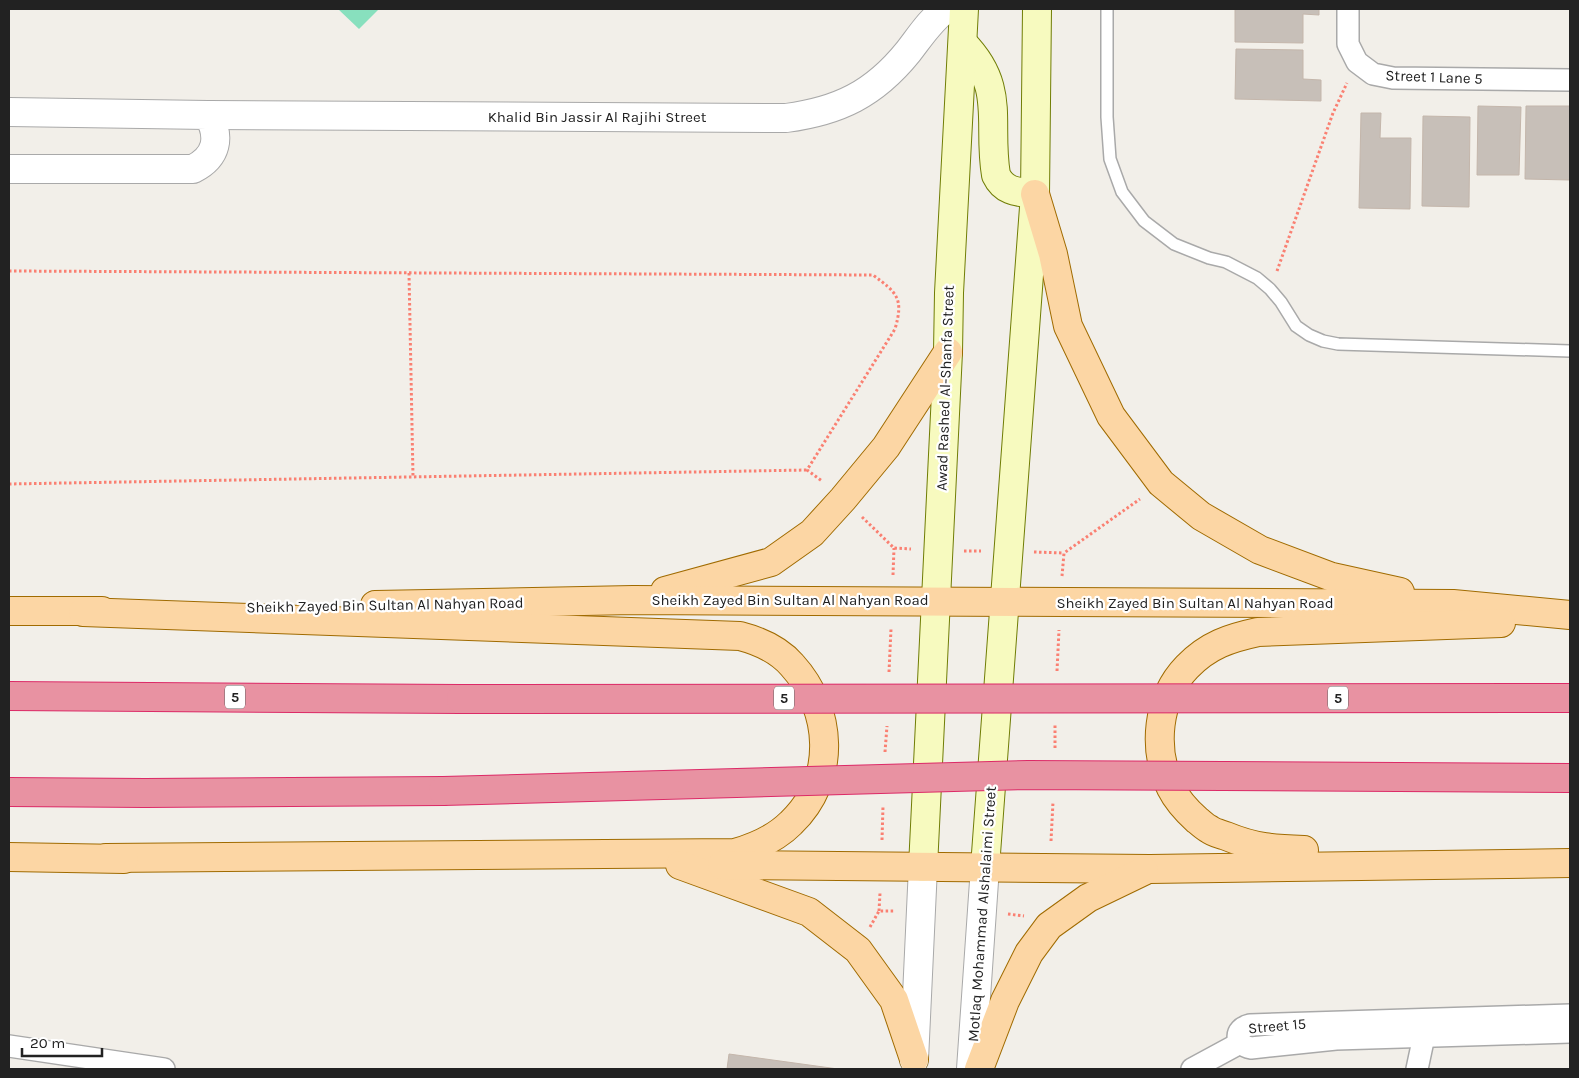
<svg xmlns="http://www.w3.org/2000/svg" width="1579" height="1078" viewBox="0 0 1579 1078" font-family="Karla,sans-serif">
  <rect width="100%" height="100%" fill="#f2efe9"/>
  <!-- pitch -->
  <polygon fill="#88e0be" points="338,9 379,9 359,29"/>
  <!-- building -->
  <g fill="#c7bfb8" stroke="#c4b6ab">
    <polygon points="1235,9 1319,9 1319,15 1303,14 1303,43 1235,42"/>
    <polygon points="1236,49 1303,50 1303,79 1321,80 1321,101 1235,99"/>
    <polygon points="1478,106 1521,107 1519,175 1477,175"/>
    <polygon points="1526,106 1570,106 1570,180 1525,179"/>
    <polygon points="1361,113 1381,113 1380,138 1411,138 1410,209 1359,208"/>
    <polygon points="1423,116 1470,117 1469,207 1422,206"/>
    <polygon points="729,1054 838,1069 727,1069"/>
  </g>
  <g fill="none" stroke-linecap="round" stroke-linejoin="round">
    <!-- service casing -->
    <g stroke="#a9a9a9" stroke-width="14">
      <polyline id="service" points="1107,9 1107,117 1110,159 1122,192 1144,221 1174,244 1209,258 1226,262 1257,278 1270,289 1281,302 1296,326 1309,335 1323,341 1338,344 1570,351"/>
    </g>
    <!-- minor casing -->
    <g stroke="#a9a9a9" stroke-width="24">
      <g id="minor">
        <polyline points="1348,9 1348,44 1357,62 1373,74 1393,78 1570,80"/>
        <path d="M1570 1015 1250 1025C1233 1029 1235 1045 1251 1048L1336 1039 1570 1032"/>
        <polyline points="9,1046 164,1069"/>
        <polyline points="1192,1069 1240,1043"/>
        <polyline points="1417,1069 1424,1036"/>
      </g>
    </g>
    <!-- tertiary casing -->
    <g stroke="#a9a9a9" stroke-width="30">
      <g id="tertiary">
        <path d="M9 112 208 115C221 137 217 157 193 169H9"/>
        <path d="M208 115 786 118C839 111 874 94 908 52 919 38 931 19 946 9"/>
        <polyline points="914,1060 923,867"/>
        <polyline points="971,1069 985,867"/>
      </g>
    </g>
    <!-- secondary casing -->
    <g stroke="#707d05" stroke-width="30">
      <g id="secondary">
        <path d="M963 43C1007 88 987 122 996 175 1004 192 1018 192 1035 194"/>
        <polyline points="923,867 948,352 949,293 964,9"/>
        <polyline points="985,867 1035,194 1037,9"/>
      </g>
    </g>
    <!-- primary casing -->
    <g stroke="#a06b00" stroke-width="30">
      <g id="primary">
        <polyline points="1035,194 1053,254 1068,326 1111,416 1161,483 1201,516 1260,550 1332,577 1400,592"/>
        <polyline points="665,591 771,562 812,533 843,499 886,447 948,352"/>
        <polyline points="375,605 633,600 1453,604 1570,615"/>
        <polyline points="9,611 102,611"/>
        <path d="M83 612 740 636C759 641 779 650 792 665 833 710 837 779 791 823 775 839 756 847 735 853L106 858"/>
        <path d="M1304 850C1274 849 1255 848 1226 836 1221 834 1214 833 1209 829 1205 827 1201 823 1197 820 1187 811 1177 800 1171 788 1152 749 1157 698 1187 667 1208 645 1230 638 1258 632L1501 623"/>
        <polyline points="9,857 124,859"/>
        <polyline points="680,865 809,912 858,950 894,1000 914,1059"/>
        <polyline points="722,865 1150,869 1570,863"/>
        <polyline points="979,1069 1005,1001 1029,953 1049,926 1088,898 1144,871"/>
      </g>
    </g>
    <!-- motorway casing -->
    <g stroke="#dc2a67" stroke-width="30">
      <g id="motorway">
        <polyline points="9,696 461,699"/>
        <polyline points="9,792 145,793 443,791"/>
      </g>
    </g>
    <!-- path -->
    <g stroke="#fa8072" stroke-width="3" stroke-dasharray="2.5 2.5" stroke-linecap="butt">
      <path d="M9 271 873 275C897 293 904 298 895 329L807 470 822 481"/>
      <polyline points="1277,271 1333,113 1347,83"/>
      <polyline points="409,273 413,477"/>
      <polyline points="9,484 807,470"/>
      <polyline points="862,517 894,548 911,549"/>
      <polyline points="964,551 981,551"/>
      <polyline points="1034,552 1064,553"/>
      <polyline points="893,575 894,548"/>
      <polyline points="1062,576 1064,553 1140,499"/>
      <polyline points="1057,671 1059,630"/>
      <polyline points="889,672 891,629"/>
      <polyline points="1055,748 1055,725"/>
      <polyline points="885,752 887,726"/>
      <polyline points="882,840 883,806"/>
      <polyline points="1051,841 1053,802"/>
      <polyline points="879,911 880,893"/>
      <polyline points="1008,914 1024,916"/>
      <polyline points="870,927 879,911 894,911"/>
    </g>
    <!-- service -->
    <use href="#service" stroke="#fff" stroke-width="11"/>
    <!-- minor -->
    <use href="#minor" stroke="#fff" stroke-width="21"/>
    <!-- tertiary -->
    <use href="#tertiary" stroke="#fff" stroke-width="28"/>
    <!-- secondary -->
    <use href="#secondary" stroke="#f7fabf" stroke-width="28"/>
    <!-- primary -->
    <use href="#primary" stroke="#fcd6a4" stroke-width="28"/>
    <!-- motorway -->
    <use href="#motorway" stroke="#e892a2" stroke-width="28"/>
    <!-- motorway-bridge casing -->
    <g stroke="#dc2a67" stroke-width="30" stroke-linecap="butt">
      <g id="motorway-bridge">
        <polyline points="461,699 1570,698"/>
        <polyline points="443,791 1028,775 1570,778"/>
      </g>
    </g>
    <!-- motorway-bridge -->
    <use href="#motorway-bridge" stroke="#e892a2" stroke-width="28"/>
  </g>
  <g text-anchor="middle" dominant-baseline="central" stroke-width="4.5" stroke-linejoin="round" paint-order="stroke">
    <!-- shield labels -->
    <g fill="#fff" stroke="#646464" stroke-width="1">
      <rect x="225" y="685.5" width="20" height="23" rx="4"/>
      <rect x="774" y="686.5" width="20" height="23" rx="4"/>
      <rect x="1328" y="686.5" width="20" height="23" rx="4"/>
    </g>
    <g font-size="14" font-weight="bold" fill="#222">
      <text x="235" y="697">5</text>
      <text x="784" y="698">5</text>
      <text x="1338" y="698">5</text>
    </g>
    <!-- street labels -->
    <g font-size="15" fill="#222" stroke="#fff">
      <text transform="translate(1434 77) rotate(2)">Street 1 Lane 5</text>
      <text x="597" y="117">Khalid Bin Jassir Al Rajihi Street</text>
      <text transform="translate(945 388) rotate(-88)">Awad Rashed Al-Shanfa Street</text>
      <text x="790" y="600">Sheikh Zayed Bin Sultan Al Nahyan Road</text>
      <text x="1195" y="603">Sheikh Zayed Bin Sultan Al Nahyan Road</text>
      <text transform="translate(385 605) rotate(-1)">Sheikh Zayed Bin Sultan Al Nahyan Road</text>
      <text transform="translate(982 914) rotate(-86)">Motlaq Mohammad Alshalaimi Street</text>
      <text transform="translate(1277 1026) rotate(-5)">Street 15</text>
    </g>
  </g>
  <!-- border -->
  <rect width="1579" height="1078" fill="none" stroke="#222222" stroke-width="20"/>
  <!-- scale -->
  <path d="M22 1048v8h80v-8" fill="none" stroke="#222222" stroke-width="2.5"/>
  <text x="30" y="1048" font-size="15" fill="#222222" stroke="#ffffff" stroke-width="4" paint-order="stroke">20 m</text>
</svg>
